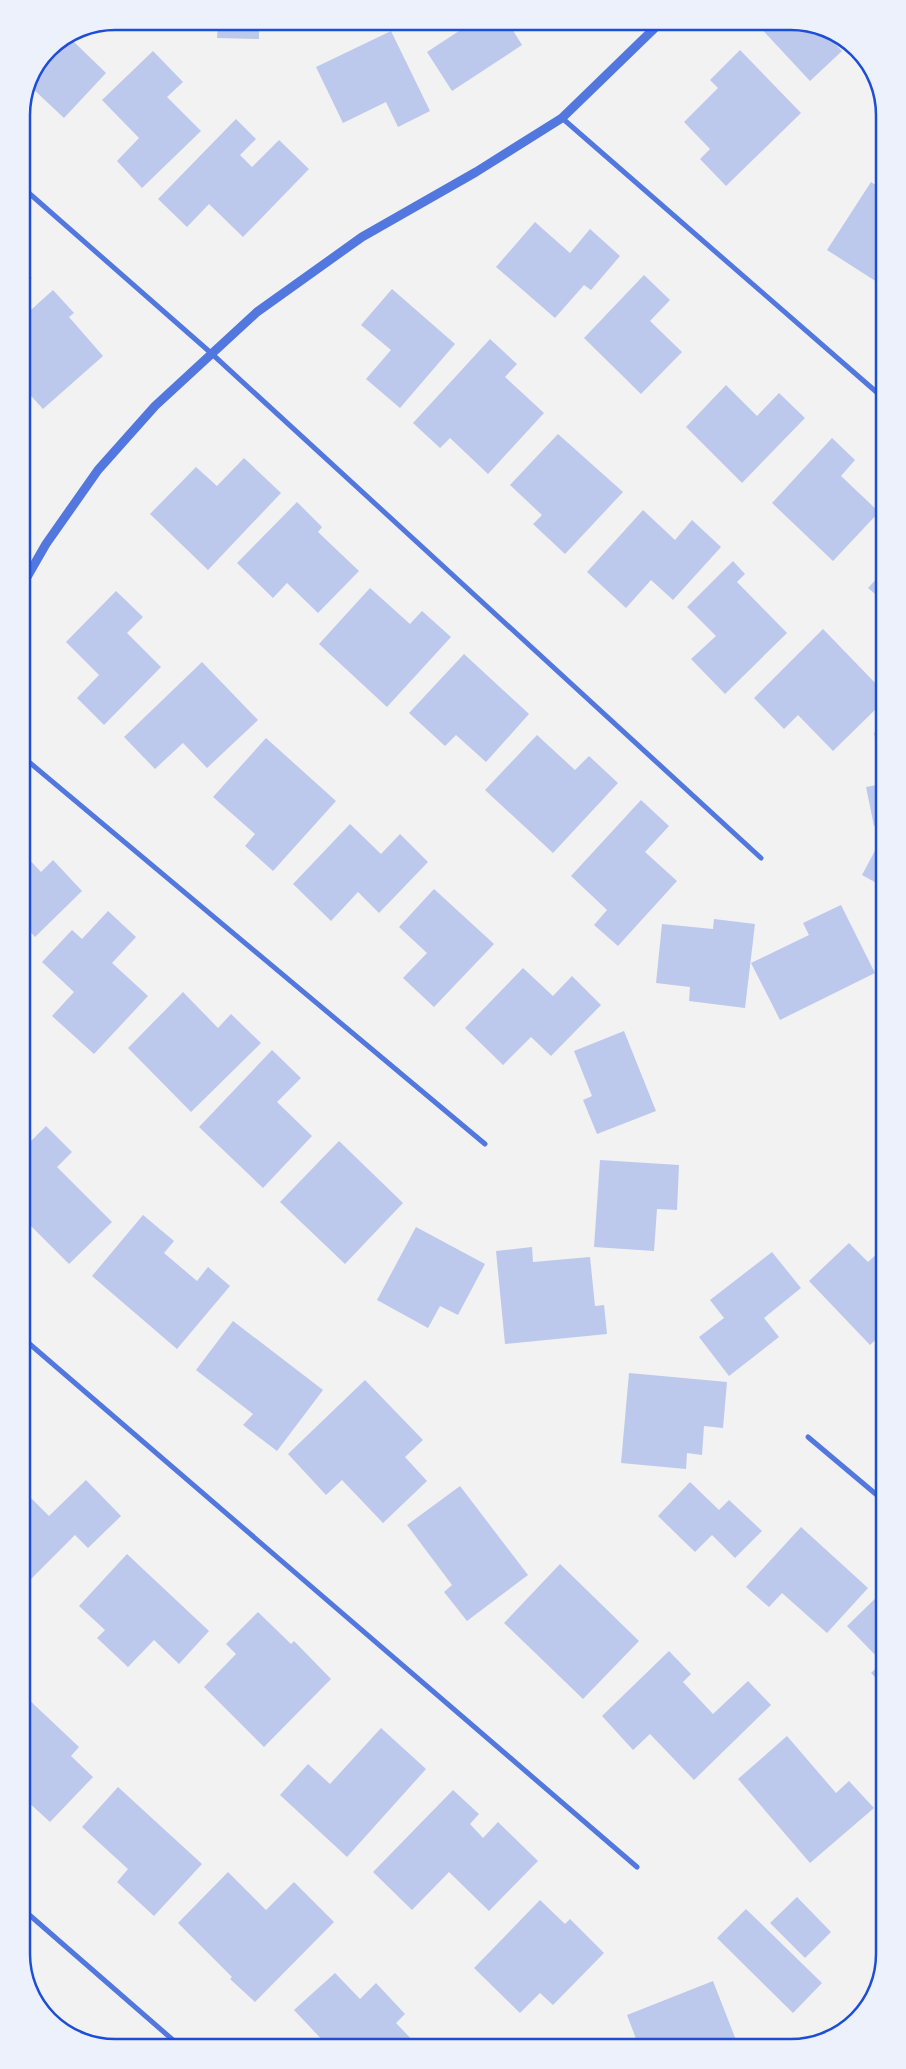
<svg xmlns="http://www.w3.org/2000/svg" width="906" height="2069" viewBox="0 0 906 2069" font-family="Commissioner,sans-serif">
  <rect width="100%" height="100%" fill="#f2f2f2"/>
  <!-- building -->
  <g fill="#bdc9ec">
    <polygon points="218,21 259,21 259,39 217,38"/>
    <polygon points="457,21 507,21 522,45 452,91 427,52 462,29"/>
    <polygon points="757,21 798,21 823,31 842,51 810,81 756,23"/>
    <polygon points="84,27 85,29 73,41 106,73 64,118 31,87 49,48 79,28"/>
    <polygon points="391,31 430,111 398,127 386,102 343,123 316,67"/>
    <polygon points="740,50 801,113 726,186 700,159 710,149 684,122 718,88 710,80"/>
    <polygon points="153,51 183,82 167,97 201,131 142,188 117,161 139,138 102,100"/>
    <polygon points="236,119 256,139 240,155 252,167 279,140 309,169 243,237 209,204 187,227 158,199"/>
    <polygon points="871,182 880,188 880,277 877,282 827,250"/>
    <polygon points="535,222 570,253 590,229 620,256 591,290 584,285 555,318 496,267"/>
    <polygon points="22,269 32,278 22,289"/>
    <polygon points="644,275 670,300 650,321 682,352 641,394 584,338"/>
    <polygon points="392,289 455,344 400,408 366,379 391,350 361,325"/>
    <polygon points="53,290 74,313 69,317 103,356 43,409 22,386 22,318"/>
    <polygon points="490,339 517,364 505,377 544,413 488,474 450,438 440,448 413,423"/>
    <polygon points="726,385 757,416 779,393 805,418 742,483 686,427"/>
    <polygon points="558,434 623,492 565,554 533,524 542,515 510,485"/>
    <polygon points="832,438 855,460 841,476 879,512 833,561 772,503"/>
    <polygon points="244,458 281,493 208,570 150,514 196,467 217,486"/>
    <polygon points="297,502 322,527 318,532 359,571 318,613 287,583 273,598 237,563"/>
    <polygon points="643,510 675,540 692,520 721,547 673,600 651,580 626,608 587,572"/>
    <polygon points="733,561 745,574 737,582 787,633 725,694 691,659 716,636 687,607"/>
    <polygon points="881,574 881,599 868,588"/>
    <polygon points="370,588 410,624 422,611 451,637 387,707 319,644"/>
    <polygon points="116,591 143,617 127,633 161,667 104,725 77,698 99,675 66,642"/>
    <polygon points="823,629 881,689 881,704 833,751 798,715 784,729 754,698"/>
    <polygon points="464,654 529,714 486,762 456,735 445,746 409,713"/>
    <polygon points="202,662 258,720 207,768 183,743 155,769 124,737"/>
    <polygon points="881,732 882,768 881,768 874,733"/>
    <polygon points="537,735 575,770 589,756 618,783 553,853 485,790"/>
    <polygon points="266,738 336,801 273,871 245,846 255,834 213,797"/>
    <polygon points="882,784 882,825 874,826 866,787"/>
    <polygon points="641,800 669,826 645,852 677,881 618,946 594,925 607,910 571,876"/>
    <polygon points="350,824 381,854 400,834 428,862 379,913 358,892 331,921 293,884"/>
    <polygon points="879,843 882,845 882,886 862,875"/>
    <polygon points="23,853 41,872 53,860 82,891 35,937 24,925"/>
    <polygon points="434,889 494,944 434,1007 403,978 427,953 399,927"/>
    <polygon points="841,905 875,973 780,1020 751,963 809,935 803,923"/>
    <polygon points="108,911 136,937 112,963 148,996 94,1054 52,1016 74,992 42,962 72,930 82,939"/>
    <polygon points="714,919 755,924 745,1008 689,1001 690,987 656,983 662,924 713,929"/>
    <polygon points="882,922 882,937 875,933"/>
    <polygon points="523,968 553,996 572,976 601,1005 551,1056 531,1037 503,1065 465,1028"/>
    <polygon points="183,992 218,1028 231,1014 261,1043 191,1112 128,1048"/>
    <polygon points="624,1031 656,1111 597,1134 583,1100 592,1096 574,1051"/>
    <polygon points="272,1050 301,1078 277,1102 312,1136 263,1188 199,1127"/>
    <polygon points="46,1126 72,1152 57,1167 112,1222 69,1264 27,1222 24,1225 24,1148"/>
    <polygon points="339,1141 403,1203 345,1264 280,1202"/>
    <polygon points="600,1160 679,1165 677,1210 657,1209 654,1251 594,1247"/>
    <polygon points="143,1215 174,1241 164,1253 197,1281 208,1267 230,1286 177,1349 92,1276"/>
    <polygon points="416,1227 485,1264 458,1315 440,1306 428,1328 377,1300"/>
    <polygon points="849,1243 868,1262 883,1248 883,1333 870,1345 809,1281"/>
    <polygon points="532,1247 533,1262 590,1257 595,1306 604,1305 607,1334 505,1344 496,1251"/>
    <polygon points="772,1252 801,1288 764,1318 779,1337 729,1376 699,1337 724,1318 710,1300"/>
    <polygon points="233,1321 323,1390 277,1451 243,1425 253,1414 196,1370"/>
    <polygon points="629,1373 727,1382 723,1428 704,1426 702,1455 687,1453 686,1469 621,1463"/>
    <polygon points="365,1380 423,1440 405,1457 427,1481 383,1523 342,1480 326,1495 288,1454"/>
    <polygon points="86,1480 121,1516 88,1548 75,1535 29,1581 25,1577 25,1492 49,1516"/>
    <polygon points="690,1482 719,1510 729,1500 762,1531 735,1558 712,1535 695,1552 658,1516"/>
    <polygon points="460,1486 528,1575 467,1621 444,1592 452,1585 407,1525"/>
    <polygon points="801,1527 868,1588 827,1633 782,1593 769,1607 746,1587"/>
    <polygon points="127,1554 209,1631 179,1664 154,1640 128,1667 97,1638 105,1630 79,1606"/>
    <polygon points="560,1564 639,1641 583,1699 504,1623"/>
    <polygon points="884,1590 884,1686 871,1673 882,1662 847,1626"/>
    <polygon points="258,1612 291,1644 294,1641 331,1679 264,1747 204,1687 236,1654 226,1644"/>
    <polygon points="669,1651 691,1674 683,1682 713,1714 748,1681 771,1705 694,1780 650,1734 633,1750 602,1716"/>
    <polygon points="26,1697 79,1747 71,1756 93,1777 50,1822 26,1800"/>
    <polygon points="381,1728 426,1769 347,1857 280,1795 308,1764 330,1784"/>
    <polygon points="787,1736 836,1793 849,1781 874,1808 810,1863 738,1779"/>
    <polygon points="118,1787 202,1864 154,1916 117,1882 128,1869 82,1827"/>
    <polygon points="453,1790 479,1814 470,1824 483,1838 498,1822 538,1861 489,1911 449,1872 412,1910 373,1872"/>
    <polygon points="228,1872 266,1910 294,1882 334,1922 255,2002 230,1979 232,1977 178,1923"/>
    <polygon points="797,1897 831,1932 805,1958 770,1923"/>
    <polygon points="540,1900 565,1924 570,1919 604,1953 553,2005 540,1993 520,2013 474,1968"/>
    <polygon points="746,1909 822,1983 793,2013 717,1938"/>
    <polygon points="335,1973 360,1999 376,1983 405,2014 396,2023 417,2045 328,2046 294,2010"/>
    <polygon points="713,1981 736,2040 727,2043 638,2044 627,2015"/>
  </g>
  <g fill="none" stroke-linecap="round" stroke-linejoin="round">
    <!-- minor -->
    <g stroke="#5277de" stroke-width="5">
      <polyline points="562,118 881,396"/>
      <polyline points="22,187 211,353 761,858"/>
      <polyline points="23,757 485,1144"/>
      <polyline points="25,1340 637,1867"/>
      <polyline points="808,1437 884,1501"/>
      <polyline points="26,1912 181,2047"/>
    </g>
    <!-- tertiary -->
    <polyline stroke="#5277de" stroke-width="9" points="23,584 46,544 98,470 155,406 257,312 362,237 476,172 562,118 662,21"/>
  </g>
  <!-- crop -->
  <path d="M0 0H906V2069H0ZM115 30H791A85 85 0 0 1 876 115V1954A85 85 0 0 1 791 2039H115A85 85 0 0 1 30 1954V115A85 85 0 0 1 115 30Z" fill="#edf1fc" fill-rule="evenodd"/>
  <path fill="none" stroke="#1d4ed8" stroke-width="2.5" d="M115 30H791A85 85 0 0 1 876 115V1954A85 85 0 0 1 791 2039H115A85 85 0 0 1 30 1954V115A85 85 0 0 1 115 30Z"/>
</svg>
